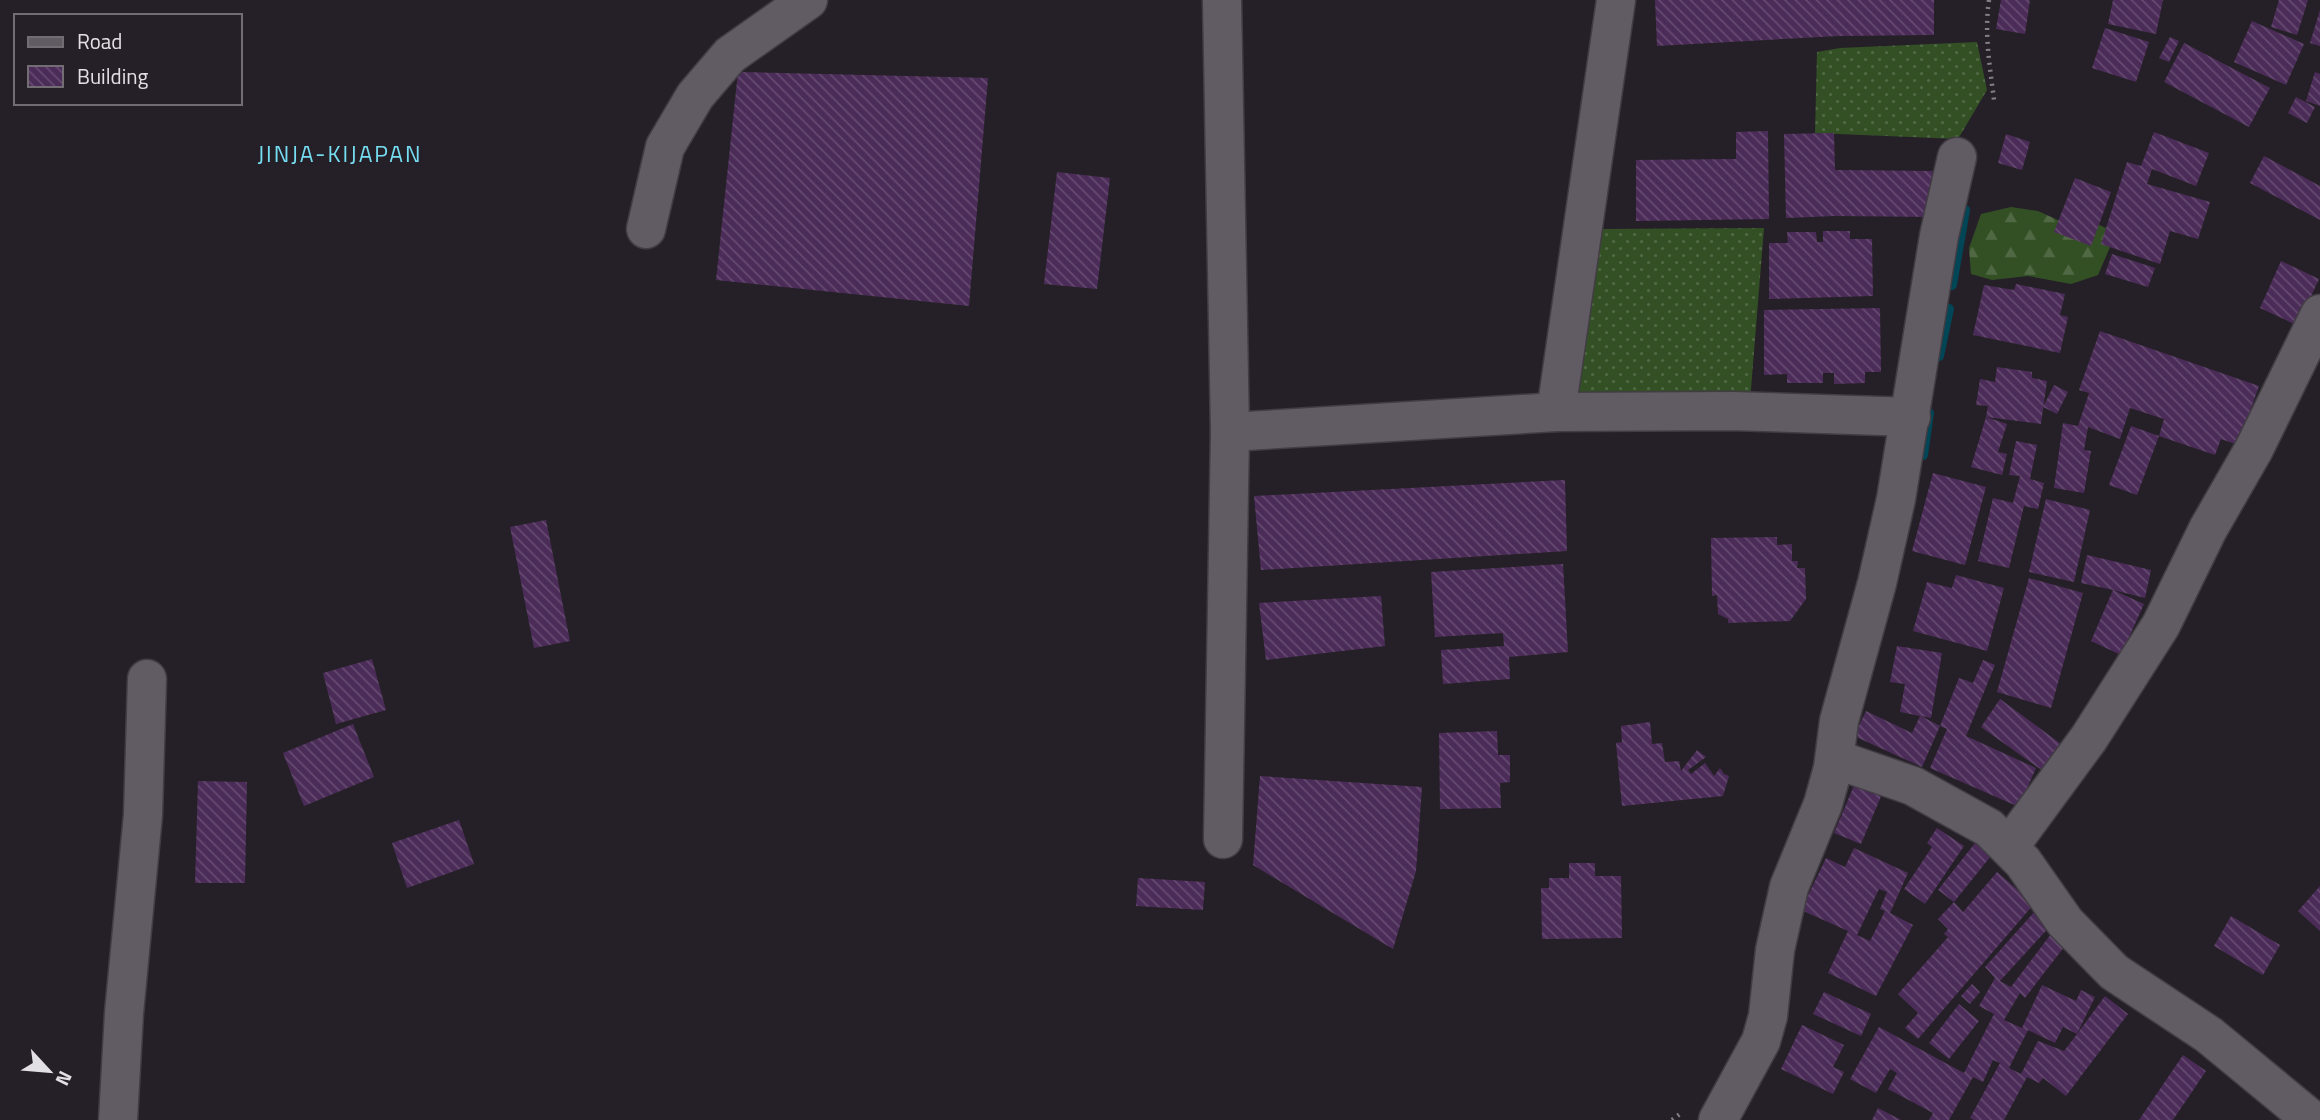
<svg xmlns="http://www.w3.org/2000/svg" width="2320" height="1120" viewBox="0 0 2320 1120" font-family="'Titillium Web',sans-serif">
  <defs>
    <pattern id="grass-dots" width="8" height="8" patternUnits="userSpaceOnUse" patternTransform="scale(1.75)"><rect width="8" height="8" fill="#325024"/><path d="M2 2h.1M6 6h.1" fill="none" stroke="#506944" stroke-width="1.8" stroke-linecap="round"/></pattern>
    <pattern id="forest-firs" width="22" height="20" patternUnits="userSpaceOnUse" patternTransform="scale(1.75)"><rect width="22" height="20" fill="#325024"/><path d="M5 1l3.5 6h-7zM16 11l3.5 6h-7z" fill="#506944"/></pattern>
    <pattern id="building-back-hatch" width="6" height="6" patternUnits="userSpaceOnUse" patternTransform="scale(1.75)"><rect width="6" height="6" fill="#4b2c58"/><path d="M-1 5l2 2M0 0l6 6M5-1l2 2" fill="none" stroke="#654a70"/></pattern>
  </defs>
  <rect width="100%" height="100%" fill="#252027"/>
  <!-- grass -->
  <g fill="url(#grass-dots)">
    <polygon points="1977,42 1987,90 1958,139 1815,133 1817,52 1840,48"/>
    <polygon points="1764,228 1750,401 1572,403 1603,229"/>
  </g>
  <!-- forest -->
  <polygon fill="url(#forest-firs)" points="2011,207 2038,211 2071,226 2089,220 2116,233 2098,275 2071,284 2028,276 1992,280 1971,274 1969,248 1981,214"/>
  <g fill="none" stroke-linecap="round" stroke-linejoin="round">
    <!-- stream -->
    <g stroke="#014656" stroke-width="10">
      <polyline points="1952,285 1965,210"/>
      <polyline points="1939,356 1949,309"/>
      <polyline points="1923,455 1929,413"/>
    </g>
  </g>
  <!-- building -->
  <g fill="url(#building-back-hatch)" fill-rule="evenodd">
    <polygon points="1655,0 1934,0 1934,35 1839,36 1657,46"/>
    <polygon points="2001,0 2030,0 2025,34 1996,29"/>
    <polygon points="2113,0 2163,0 2156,34 2108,24"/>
    <polygon points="2279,0 2308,0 2297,35 2271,27"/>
    <polygon points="2320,10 2320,46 2310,43"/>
    <polygon points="2252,21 2304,44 2286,85 2234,62"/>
    <polygon points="2105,28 2149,42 2136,82 2092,68"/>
    <polygon points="2170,37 2179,41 2169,62 2159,58"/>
    <polygon points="2184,43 2270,88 2249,127 2164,82"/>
    <polygon points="738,72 988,78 969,306 716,280"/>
    <polygon points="2315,72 2320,74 2320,106 2306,101"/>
    <polygon points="2296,97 2315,107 2307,123 2288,113"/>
    <polygon points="1768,131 1769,219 1636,221 1636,160 1736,159 1736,132"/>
    <polygon points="2154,132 2209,153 2196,186 2152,169 2147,184 2210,202 2198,239 2170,231 2160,264 2101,244 2127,162 2141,166"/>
    <polygon points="1834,133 1835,170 1934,171 1933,217 1835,216 1786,218 1784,134"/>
    <polygon points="2006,134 2030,142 2022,170 1998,163"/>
    <polygon points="2264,156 2320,186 2320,220 2250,183"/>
    <polygon points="1057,172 1110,178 1097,289 1044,284"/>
    <polygon points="2075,178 2111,192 2091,246 2054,232"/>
    <polygon points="1823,231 1850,231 1850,239 1872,239 1873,296 1769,299 1769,243 1788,243 1787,232 1816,232 1817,242 1823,242"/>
    <polygon points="2112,254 2155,268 2148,287 2105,274"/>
    <polygon points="2281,261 2319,279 2308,303 2305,329 2260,308"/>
    <polygon points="2016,284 2065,294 2060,315 2068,317 2060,353 1973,335 1984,285 2014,290"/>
    <polygon points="1880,308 1881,372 1865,372 1865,383 1834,384 1834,373 1823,373 1823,383 1787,383 1787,374 1764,375 1764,310"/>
    <polygon points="2100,331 2259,386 2238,445 2221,439 2215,455 2159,436 2164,419 2130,408 2120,439 2088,427 2084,450 2091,451 2084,493 2054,488 2063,423 2078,426 2089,393 2079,390"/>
    <polygon points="1997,367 2032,372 2032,378 2047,381 2041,424 1986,417 1988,406 1976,405 1980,379 1995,382"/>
    <polygon points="2054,385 2068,392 2057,414 2043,407"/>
    <polygon points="1986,417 2007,424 1998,452 2007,454 2002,475 1971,467"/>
    <polygon points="2131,426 2159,436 2137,495 2109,485"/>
    <polygon points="2016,441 2037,445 2030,479 2044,483 2038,509 2024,506 2009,568 1978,561 1993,498 2013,503 2020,476 2009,475"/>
    <polygon points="1933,473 1986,487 1965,565 1912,551"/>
    <polygon points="1565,480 1567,551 1261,570 1254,496"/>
    <polygon points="2046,499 2090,510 2074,582 2029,572"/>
    <polygon points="546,520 570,641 534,648 510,527"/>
    <polygon points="1777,537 1777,545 1792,544 1792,561 1798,561 1797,568 1805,568 1806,599 1790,621 1728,623 1728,619 1718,614 1717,595 1712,596 1711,538"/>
    <polygon points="2087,555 2151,570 2145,598 2113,590 2144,604 2121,655 2091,641 2113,590 2081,583"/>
    <polygon points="1563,564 1568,652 1509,657 1510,679 1443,684 1441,650 1504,646 1503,633 1435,637 1431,572"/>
    <polygon points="1956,575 2004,588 1987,651 1913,631 1927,582 1952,588"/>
    <polygon points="2029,578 2083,593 2051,708 1997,692"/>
    <polygon points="1381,596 1385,646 1266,660 1259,603"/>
    <polygon points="1897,646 1942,653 1931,718 1921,716 1940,726 1922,767 1854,736 1866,711 1912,733 1920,716 1900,712 1905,684 1890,682"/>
    <polygon points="372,659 386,710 336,724 323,673"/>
    <polygon points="1983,660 1995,665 1966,736 2036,768 2019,807 1930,768 1947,729 1940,726 1959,678 1973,683"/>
    <polygon points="2000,699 2061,744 2043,771 1981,727"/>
    <polygon points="1650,722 1652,744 1662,743 1665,762 1679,761 1681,771 1697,750 1706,757 1688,770 1691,774 1705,763 1714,776 1720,768 1724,774 1729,776 1723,796 1622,806 1616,743 1622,742 1621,726"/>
    <polygon points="353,724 374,777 304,806 283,753"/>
    <polygon points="1497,731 1498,755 1510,755 1510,782 1500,783 1501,808 1440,809 1439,733"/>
    <polygon points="1260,776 1422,787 1416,871 1393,949 1253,865"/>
    <polygon points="1858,776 1885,787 1861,844 1834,833"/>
    <polygon points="198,781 247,782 245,883 195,883"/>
    <polygon points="459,820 474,864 407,888 392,843"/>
    <polygon points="1937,828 1964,846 1925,904 1904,889 1932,847 1927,843"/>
    <polygon points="1975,843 1991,856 1954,902 1963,912 1997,872 2034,904 1918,1039 1905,1028 1918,1013 1898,994 1948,937 1944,934 1948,929 1938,919 1954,902 1938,890"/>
    <path d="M1854 848 1908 873 1890 913 1913 925 1876 996 1828 973 1848 931 1801 910 1826 858 1845 867ZM1879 889 1887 892 1880 909 1885 911 1870 941 1857 935Z"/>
    <polygon points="1569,863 1595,863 1595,876 1621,876 1622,938 1542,939 1541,888 1549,888 1549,878 1569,878"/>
    <polygon points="1138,878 1205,882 1203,910 1136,906"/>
    <polygon points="2320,886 2320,931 2298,911"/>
    <path d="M2037 909 2053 923 2000 981 2011 987 2057 926 2071 938 2025 998 2020 993 2004 1020 2022 1028 2042 985 2076 1001 2081 990 2095 997 2077 1034 2105 996 2128 1014 2066 1096 2043 1078 2039 1083 2027 1077 2004 1120H1974L1970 1118 2000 1063 1993 1060 1983 1082 1973 1077 1949 1120H1929L1933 1113 1888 1089 1897 1073 1890 1069 1876 1093 1850 1079 1879 1027 1964 1073 1994 1014 1979 1006 1995 978 1985 967ZM2063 1027 2077 1034 2064 1051 2038 1041 2021 1074 2009 1068 2028 1030 2055 1043Z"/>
    <polygon points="2231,916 2280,945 2263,975 2214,946"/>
    <polygon points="1972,984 1980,992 1970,1004 1961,996"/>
    <polygon points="1824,992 1871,1014 1861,1036 1813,1014"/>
    <polygon points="1959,1004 1979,1021 1949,1059 1929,1043"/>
    <polygon points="1802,1025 1844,1045 1833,1067 1844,1072 1833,1094 1781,1069"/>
    <polygon points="2183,1055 2206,1071 2173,1120 2139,1120"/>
    <polygon points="1878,1108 1901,1120 1872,1120"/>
  </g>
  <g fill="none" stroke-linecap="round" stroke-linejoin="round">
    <!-- minor casing -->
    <g stroke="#413d43" stroke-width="41">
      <g id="minor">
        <polyline points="1222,0 1230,432 1223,839"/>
        <polyline points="646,229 665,147 695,96 730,55 808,0"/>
        <polyline points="1556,412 1616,0"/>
        <polyline points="1230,432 1556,412 1732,411 1911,417"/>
        <polyline points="1835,759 1913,786 1989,828 2023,862 2065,922 2114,972 2209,1035 2312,1120"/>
        <polyline points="2009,847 2089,738 2161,625 2208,529 2254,449 2320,314"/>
        <polyline points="118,1120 124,1013 143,815 147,679"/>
        <polyline points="1718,1120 1761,1041 1768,1016 1775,950 1789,887 1823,804 1833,768 1839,721 1877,583 1896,499 1939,236 1957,157"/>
      </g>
    </g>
    <!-- path -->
    <g stroke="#837f85" stroke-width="4.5" stroke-dasharray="2 5" stroke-linecap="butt">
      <path d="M1989 0C1984 33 1990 67 1994 100"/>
      <polyline points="1672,1120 1680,1114"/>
    </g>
    <!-- minor -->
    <use href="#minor" stroke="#615b64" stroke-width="38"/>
  </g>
  <g text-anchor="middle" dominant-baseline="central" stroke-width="5" stroke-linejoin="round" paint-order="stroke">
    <!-- quarter labels -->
    <g font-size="23" letter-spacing="2" fill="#76def2" stroke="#252027">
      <text x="340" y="153">JINJA-KIJAPAN</text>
    </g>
  </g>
  <!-- legend -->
  <rect x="14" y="14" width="228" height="91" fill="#252027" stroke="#716d73" stroke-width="2"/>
  <rect x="28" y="37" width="35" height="10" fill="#615b64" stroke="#716d73" stroke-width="2"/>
  <text x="77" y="49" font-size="21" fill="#e3e0e5">Road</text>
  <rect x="28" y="66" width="35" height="21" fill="url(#building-back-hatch)" stroke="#716d73" stroke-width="2"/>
  <text x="77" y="84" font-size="21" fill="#e3e0e5">Building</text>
  <!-- north arrow -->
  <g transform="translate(49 1071) rotate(116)" stroke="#252027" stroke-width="5" paint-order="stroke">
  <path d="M0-5L12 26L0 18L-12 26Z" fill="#e3e0e5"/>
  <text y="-10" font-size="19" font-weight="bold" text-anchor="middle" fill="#e3e0e5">N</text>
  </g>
</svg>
